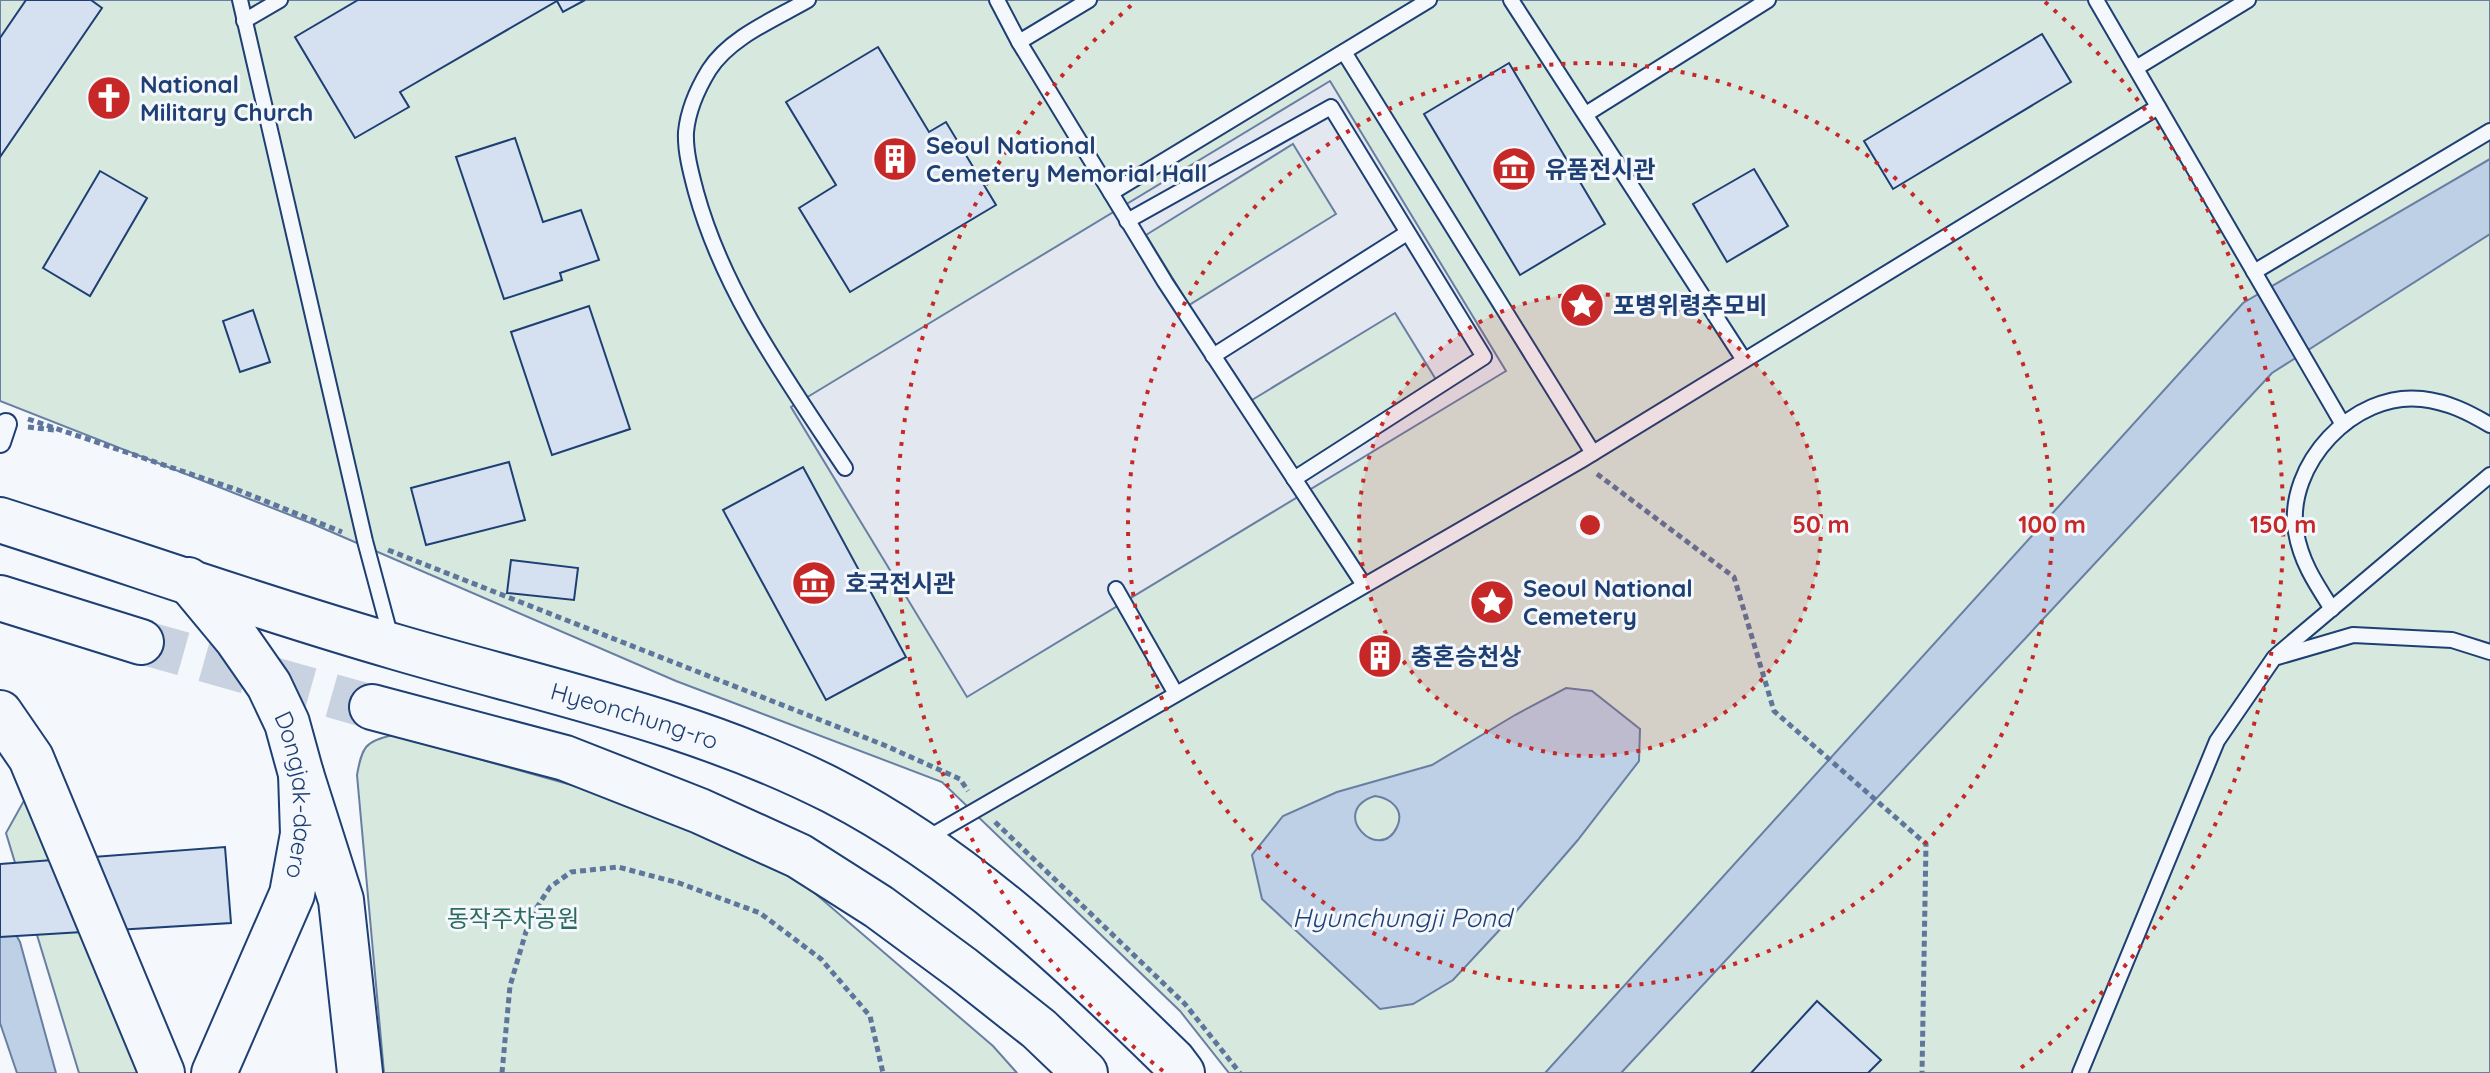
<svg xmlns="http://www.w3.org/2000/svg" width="2490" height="1073" viewBox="0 0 2490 1073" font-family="Quicksand,'Noto Sans KR',sans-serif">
  <rect width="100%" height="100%" fill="#f4f7fb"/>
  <!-- green -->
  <g fill="#d7e8df" stroke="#687fa3" stroke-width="2">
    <polygon points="0,0 2490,0 2490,1073 1229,1073 1180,1011 942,782 676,681 313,524 0,401"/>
    <path d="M393 735 618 798 789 871 993 1046 1017 1073H384L357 775C362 747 365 741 393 735Z"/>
    <polygon points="31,788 147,1073 79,1073 6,833"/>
  </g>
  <!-- parking -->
  <path fill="#e3e8f0" stroke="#687fa3" stroke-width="2" fill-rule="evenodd" d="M1330 81 1506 371 967 697 791 407ZM1293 144 1336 214 1189 305 1146 235ZM1395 313 1438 383 1290 474 1247 403Z"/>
  <!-- water -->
  <g fill="#bed0e5" stroke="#687fa3" stroke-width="2" fill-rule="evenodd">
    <polygon points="2490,159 2490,234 2272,373 1621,1073 1545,1073 2243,303"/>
    <path d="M1566 688 1592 691 1640 729 1639 761 1577 841 1506 923 1453 980 1413 1004 1380 1009 1262 899 1252 855 1283 816 1337 792 1432 765 1515 715ZM1375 796C1391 798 1405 810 1397 827 1379 865 1327 811 1375 796Z"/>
    <polygon points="0,906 20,942 56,1073 17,1073 0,1023"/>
  </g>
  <!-- building -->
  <g fill="#d5e0f0" stroke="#1d3f73" stroke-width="2">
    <polygon points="26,0 91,0 102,8 0,157 0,38"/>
    <polygon points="358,0 585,0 563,12 557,1 400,92 409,107 355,138 295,37"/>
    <polygon points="2042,34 2071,82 1893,189 1864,141"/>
    <polygon points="878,47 929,132 946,122 996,205 850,292 799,208 836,185 786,102"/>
    <polygon points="1509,63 1605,224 1520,275 1424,114"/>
    <polygon points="515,138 543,222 581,210 599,260 560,273 562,280 504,299 456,157"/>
    <polygon points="1754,169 1788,226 1727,262 1693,204"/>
    <polygon points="100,171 147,198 90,296 43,268"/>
    <polygon points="589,306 630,429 552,455 511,332"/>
    <polygon points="253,310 270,362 240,372 223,321"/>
    <polygon points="509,462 525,520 426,545 411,488"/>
    <polygon points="803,467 906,657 826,700 723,510"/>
    <polygon points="511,560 578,568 574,600 507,593"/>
    <circle cx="1380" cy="654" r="20"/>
    <polygon points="225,847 231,923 0,937 0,864"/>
    <polygon points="1817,1001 1881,1060 1868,1073 1751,1073"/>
  </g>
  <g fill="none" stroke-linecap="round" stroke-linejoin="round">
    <!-- primary-tunnel -->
    <polyline stroke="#c9d2e0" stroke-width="44" stroke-dasharray="44 22" stroke-linecap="butt" points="141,642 372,707"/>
    <!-- service casing -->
    <g stroke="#1d3f73" stroke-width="18">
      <g id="service">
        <polyline points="240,0 365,541 391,638"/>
        <path d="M808 0C775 19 730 37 709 70 698 88 688 111 686 132 685 151 691 173 696 192 724 294 787 380 845 468"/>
        <polyline points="997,0 1019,42 1111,193 1429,0"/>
        <polyline points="1511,0 1744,360"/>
        <polyline points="2096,0 2342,423"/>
        <polyline points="244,21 280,0"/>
        <polyline points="1019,42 1089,0"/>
        <polyline points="1344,52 1593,453"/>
        <polyline points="2136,68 2248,0"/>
        <polyline points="1586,114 1768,0"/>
        <polyline points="1111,193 1165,282 1364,585"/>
        <polyline points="1127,221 1331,107 1484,357 1294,479"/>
        <polyline points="2254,272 2490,131"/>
        <polyline points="1213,356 1407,233"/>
        <polyline points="1116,589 1176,694"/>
        <path d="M2332 609C2316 584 2301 562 2296 532 2285 465 2354 391 2422 399 2448 402 2468 412 2490 425"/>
        <polyline points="2277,655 2490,475"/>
        <polyline points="924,840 1580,461 2158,107"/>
        <polyline points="2080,1073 2217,741 2274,658 2353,635 2452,640 2490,652"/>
      </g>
    </g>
    <!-- pedestrian casing -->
    <g stroke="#1d3f73" stroke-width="24">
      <polyline id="pedestrian" points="0,442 6,424"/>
    </g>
    <!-- primary casing -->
    <g stroke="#1d3f73" stroke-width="48">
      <g id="primary">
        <path id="s1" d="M0 520C132 562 263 609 396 647 542 690 696 721 833 791 963 858 1070 960 1173 1061L1182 1073"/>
        <path id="s2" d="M188 580 237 639 269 685 287 723 301 774 303 834 292 894 214 1073"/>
        <polyline points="0,598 141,642"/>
        <polyline points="372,707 565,758 700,811 799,856 879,907 963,969 1039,1029 1085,1073"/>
      </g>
    </g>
    <!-- trunk casing -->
    <g stroke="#1d3f73" stroke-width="48">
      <g id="trunk">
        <polyline points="0,713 31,758 162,1073"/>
        <polyline points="301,774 341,900 360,1073"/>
      </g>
    </g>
    <!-- path -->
    <g stroke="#5e769c" stroke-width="5" stroke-dasharray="6 4" stroke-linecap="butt">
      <polyline points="28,419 238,490 342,532"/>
      <polyline points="28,427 54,430"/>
      <polyline points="1597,474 1734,577 1774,711 1926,844 1922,1073"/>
      <polyline points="388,550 884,745 960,779 968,791"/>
      <polyline points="995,822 1185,1004 1240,1073"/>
      <polyline points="502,1073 510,986 530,918 550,887 571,872 618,867 679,883 760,913 821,959 870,1016 883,1073"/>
    </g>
    <!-- service -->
    <use href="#service" stroke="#f4f7fb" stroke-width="14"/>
    <!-- pedestrian -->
    <use href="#pedestrian" stroke="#f4f7fb" stroke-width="20"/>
    <!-- primary -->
    <use href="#primary" stroke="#f4f7fb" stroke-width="44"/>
    <!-- trunk -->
    <use href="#trunk" stroke="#f4f7fb" stroke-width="44"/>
  </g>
  <!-- distance rings -->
  <circle cx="1590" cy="525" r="231" fill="#c62828" fill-opacity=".12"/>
  <g fill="none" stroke="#c62828" stroke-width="4" stroke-dasharray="4 8">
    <circle cx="1590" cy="525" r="231"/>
    <circle cx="1590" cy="525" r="462"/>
    <path d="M1163 1071A693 693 0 0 1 1135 2M2045 2A693 693 0 0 1 2017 1071"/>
  </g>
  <!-- icons -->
  <defs>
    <g id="church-disc" transform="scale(2.3)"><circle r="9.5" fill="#c62828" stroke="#f4f7fb"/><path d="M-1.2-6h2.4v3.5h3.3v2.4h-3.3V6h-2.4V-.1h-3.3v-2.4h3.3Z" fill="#fff"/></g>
    <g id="building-disc" transform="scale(2.3)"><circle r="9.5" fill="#c62828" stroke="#f4f7fb"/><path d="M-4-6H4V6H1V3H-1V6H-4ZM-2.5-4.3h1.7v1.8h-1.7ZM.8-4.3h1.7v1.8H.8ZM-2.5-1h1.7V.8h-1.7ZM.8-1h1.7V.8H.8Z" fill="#fff"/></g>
    <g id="museum-disc" transform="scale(2.3)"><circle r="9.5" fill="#c62828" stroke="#f4f7fb"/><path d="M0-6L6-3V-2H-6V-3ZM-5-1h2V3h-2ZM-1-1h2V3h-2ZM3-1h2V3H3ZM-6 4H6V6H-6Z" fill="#fff"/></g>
    <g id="sight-disc" transform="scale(2.3)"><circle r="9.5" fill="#c62828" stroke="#f4f7fb"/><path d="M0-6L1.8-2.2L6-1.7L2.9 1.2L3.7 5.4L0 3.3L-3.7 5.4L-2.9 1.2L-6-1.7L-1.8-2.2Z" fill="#fff"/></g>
  </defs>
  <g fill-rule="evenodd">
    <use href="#church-disc" x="109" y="98"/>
    <use href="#building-disc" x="895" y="159"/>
    <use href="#museum-disc" x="1514" y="169"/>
    <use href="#sight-disc" x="1582" y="305"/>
    <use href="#museum-disc" x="814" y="583"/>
    <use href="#sight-disc" x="1492" y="602"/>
    <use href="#building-disc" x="1380" y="656"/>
  </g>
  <g text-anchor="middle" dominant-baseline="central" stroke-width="6" stroke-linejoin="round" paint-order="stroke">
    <!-- poi labels -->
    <g font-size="24" font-weight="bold" fill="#1d3f73" stroke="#f4f7fb" text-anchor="start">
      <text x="140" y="84">National<tspan x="140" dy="28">Military Church</tspan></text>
      <text x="926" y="145">Seoul National<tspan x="926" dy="28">Cemetery Memorial Hall</tspan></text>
      <text x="1545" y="169">유품전시관</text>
      <text x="1613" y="305">포병위령추모비</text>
      <text x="845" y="583">호국전시관</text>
      <text x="1523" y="588">Seoul National<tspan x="1523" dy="28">Cemetery</tspan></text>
      <text x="1411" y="656">충혼승천상</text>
    </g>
    <!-- street labels -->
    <g font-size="24" fill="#1d3f73" stroke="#f4f7fb">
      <text stroke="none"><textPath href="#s1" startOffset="664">Hyeonchung-ro</textPath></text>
      <text stroke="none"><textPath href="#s2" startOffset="248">Dongjak-daero</textPath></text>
    </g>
    <!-- park labels -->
    <g font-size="24" fill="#2c6c60" stroke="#f4f7fb">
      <text x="513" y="918">동작주차공원</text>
    </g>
    <!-- water labels -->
    <g font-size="26" font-style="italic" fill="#1d3f73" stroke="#f4f7fb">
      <text x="1402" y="917">Hyunchungji Pond</text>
    </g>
  </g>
  <circle cx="1590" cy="525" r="12" fill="#c62828" stroke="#f4f7fb" stroke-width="4"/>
  <g font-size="24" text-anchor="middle" font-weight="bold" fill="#c62828" stroke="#f4f7fb" stroke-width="6" stroke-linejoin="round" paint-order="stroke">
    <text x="1821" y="533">50 m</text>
    <text x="2052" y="533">100 m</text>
    <text x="2283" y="533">150 m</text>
  </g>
</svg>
